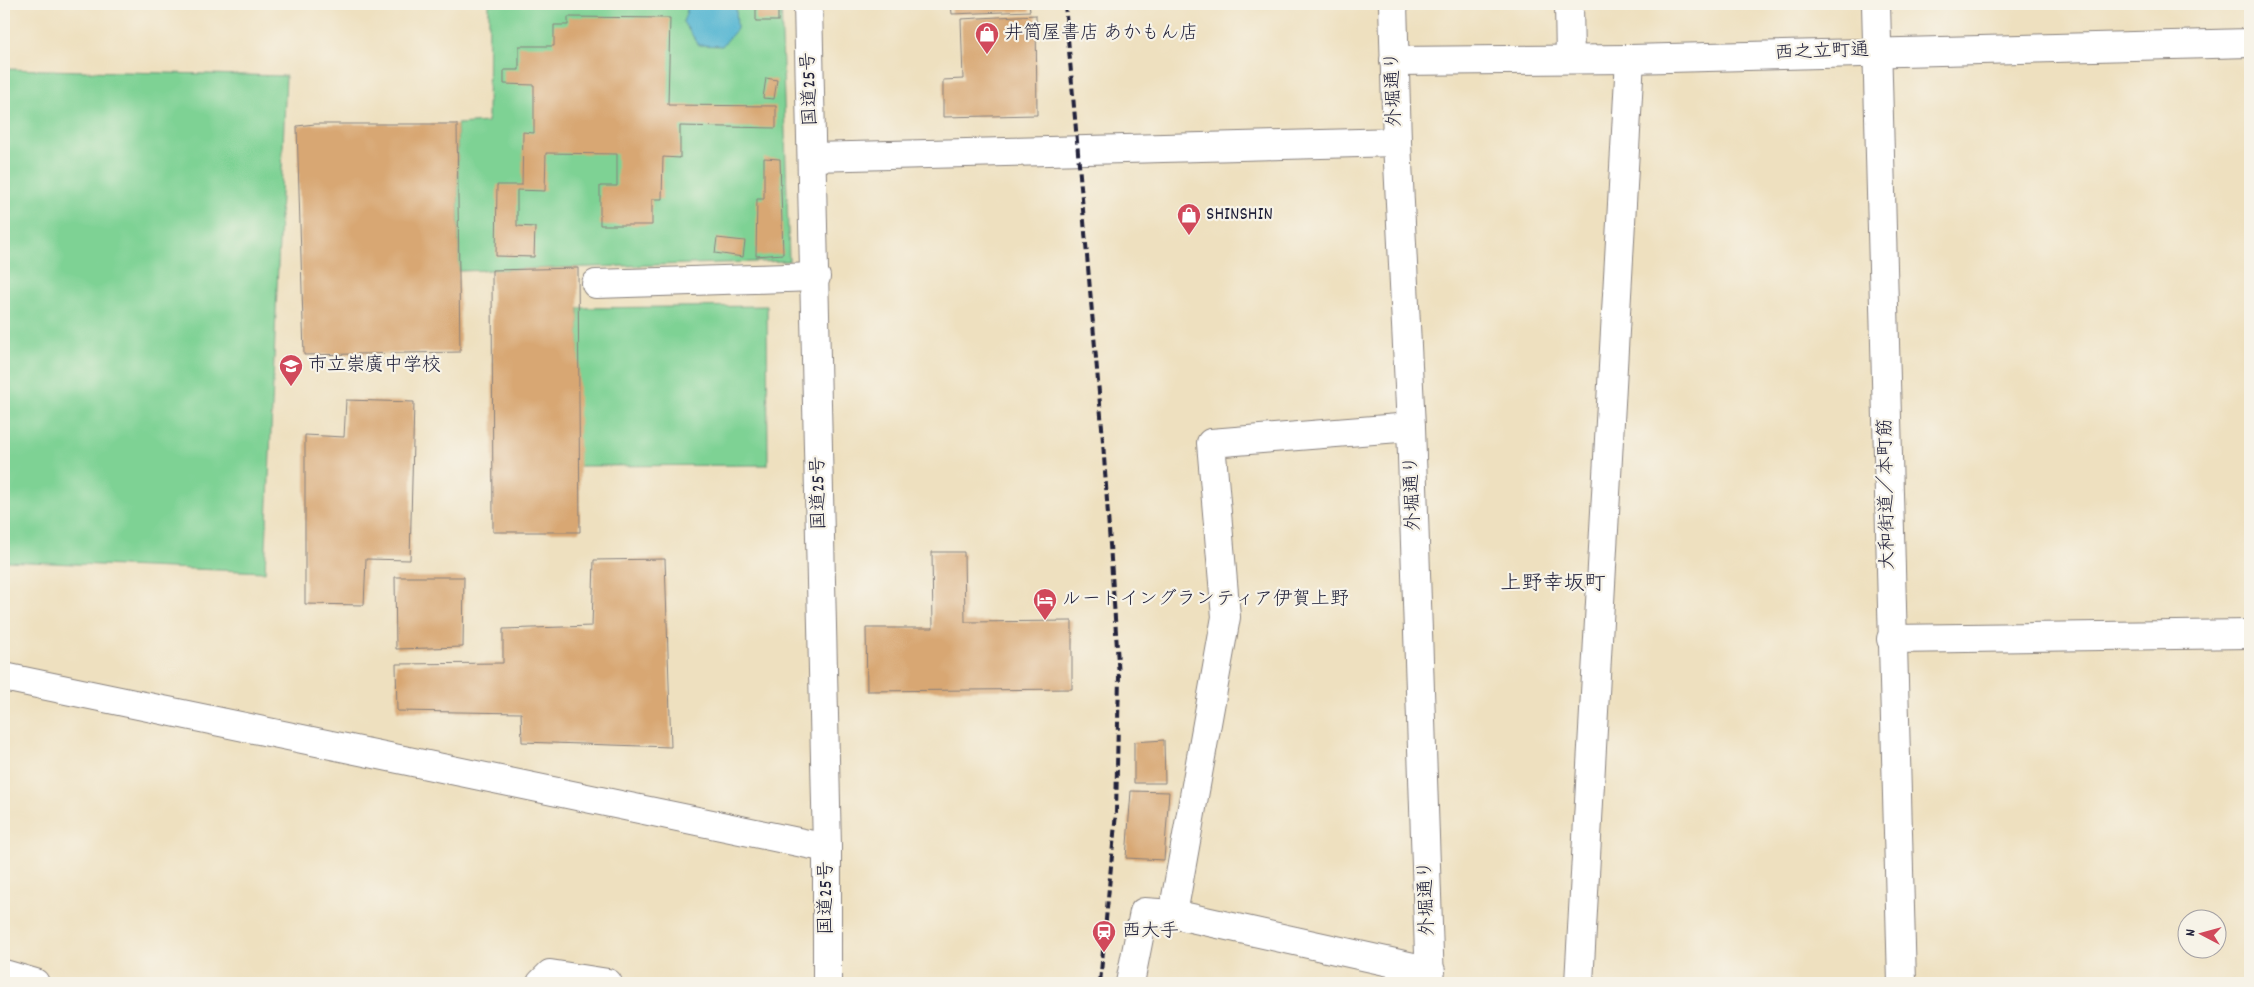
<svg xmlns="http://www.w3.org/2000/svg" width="2254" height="987" viewBox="0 0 2254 987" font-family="Dekko,'Klee One',sans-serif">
  <rect width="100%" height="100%" fill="#f7f3e8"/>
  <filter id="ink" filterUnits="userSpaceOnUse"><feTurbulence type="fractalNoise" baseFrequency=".02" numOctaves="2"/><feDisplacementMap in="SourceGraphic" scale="10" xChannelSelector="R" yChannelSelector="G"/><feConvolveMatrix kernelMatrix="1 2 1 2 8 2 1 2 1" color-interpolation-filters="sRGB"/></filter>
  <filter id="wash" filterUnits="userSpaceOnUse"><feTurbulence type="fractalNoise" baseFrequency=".0096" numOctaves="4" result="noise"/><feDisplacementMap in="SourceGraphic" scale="20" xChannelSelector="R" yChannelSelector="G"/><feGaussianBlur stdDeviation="1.12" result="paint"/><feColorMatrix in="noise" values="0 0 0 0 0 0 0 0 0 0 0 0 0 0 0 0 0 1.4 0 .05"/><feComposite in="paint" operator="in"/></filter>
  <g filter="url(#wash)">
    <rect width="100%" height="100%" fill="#eee0bf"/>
    <!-- green -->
    <g fill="#7ed294" stroke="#507a68">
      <polygon points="489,4 781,4 789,261 459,271 457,124 488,122"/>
      <polygon points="4,69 286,76 265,572 4,561"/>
      <polygon points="767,306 768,465 578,466 578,308"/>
    </g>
    <!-- water -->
    <polygon fill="#53b5d2" stroke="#3a6c86" points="689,4 733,4 736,7 737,29 722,46 699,45 683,22"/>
    <g id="blocks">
      <!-- building -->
      <g fill="#d8a773">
        <rect x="756" y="4" width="22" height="17"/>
        <polygon points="951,4 1029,4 1030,11 952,14"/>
        <polygon points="1036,15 1037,115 943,117 943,80 963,79 961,19"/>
        <polygon points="568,17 670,18 668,105 776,106 776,128 680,126 680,158 663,157 662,199 652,199 652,225 600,225 600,186 617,186 617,154 546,153 545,191 517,190 517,226 535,227 534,257 496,256 497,185 522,185 523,132 534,133 534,85 504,84 504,70 519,70 519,46 554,46 554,25 568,25"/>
        <polygon points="766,78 777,80 774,99 763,98"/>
        <polygon points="315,124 457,124 460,352 304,355 297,126"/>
        <polygon points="764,158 780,159 783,254 756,256 757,199 764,199"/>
        <polygon points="717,238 745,241 743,257 715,253"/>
        <polygon points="578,268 580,532 493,532 492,270"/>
        <polygon points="346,400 414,402 410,560 366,559 364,605 305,604 305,435 344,437"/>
        <polygon points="932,552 964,552 965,622 1072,621 1072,689 867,691 866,628 933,628"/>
        <polygon points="665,559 671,747 522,742 521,713 397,711 396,664 503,663 503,629 592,626 594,560"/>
        <polygon points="395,577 464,577 463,647 396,649"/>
        <polygon points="1164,740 1165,783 1134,783 1134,742"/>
        <polygon points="1131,791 1169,792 1164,860 1126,858"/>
      </g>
    </g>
  </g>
  <g filter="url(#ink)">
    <use href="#blocks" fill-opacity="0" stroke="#88817d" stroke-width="1"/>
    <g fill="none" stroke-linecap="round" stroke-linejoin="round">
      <!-- minor casing -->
      <g stroke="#88817d" stroke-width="30">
        <g id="minor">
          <polyline points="1393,4 1397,142 1411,427 1430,983"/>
          <polyline points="1569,4 1570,59"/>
          <polyline points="1876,4 1902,983"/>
          <polyline points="1394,61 1630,59 2250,43"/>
          <polyline points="813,157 1397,142"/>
          <polyline points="596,284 816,277"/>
          <polyline points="1891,639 2250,634"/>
          <polyline points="4,677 827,848"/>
          <polyline points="1173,914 1226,617 1211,443 1411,427"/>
          <polyline points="541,983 550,974 608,983"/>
          <polyline points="1130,983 1144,912 1173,914 1431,971"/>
          <polyline points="1579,983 1630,59"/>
        </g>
      </g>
      <!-- highway casing -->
      <g stroke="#88817d" stroke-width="30">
        <g id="highway">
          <polyline points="808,4 827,848 827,983"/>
          <polyline points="4,974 35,983"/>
        </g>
      </g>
      <!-- minor -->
      <use href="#minor" stroke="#fff" stroke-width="28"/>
      <!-- highway -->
      <use href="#highway" stroke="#fff" stroke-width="28"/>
      <!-- rail -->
      <polyline stroke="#22223b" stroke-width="4" stroke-dasharray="8 4" stroke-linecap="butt" points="1065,4 1102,427 1119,677 1116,813 1100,983"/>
    </g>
  </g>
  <!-- icons -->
  <defs>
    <g id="shop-pin" transform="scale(1.25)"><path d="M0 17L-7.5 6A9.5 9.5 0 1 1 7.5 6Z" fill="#d1495b" stroke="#f7f3e8"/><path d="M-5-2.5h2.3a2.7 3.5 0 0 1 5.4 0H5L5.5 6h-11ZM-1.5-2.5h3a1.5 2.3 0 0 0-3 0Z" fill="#fff"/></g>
    <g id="school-pin" transform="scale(1.25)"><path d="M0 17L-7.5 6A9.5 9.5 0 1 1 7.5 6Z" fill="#d1495b" stroke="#f7f3e8"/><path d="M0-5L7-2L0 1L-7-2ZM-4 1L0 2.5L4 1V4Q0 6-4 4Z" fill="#fff"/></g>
    <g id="hotel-pin" transform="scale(1.25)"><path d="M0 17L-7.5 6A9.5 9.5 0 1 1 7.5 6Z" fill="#d1495b" stroke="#f7f3e8"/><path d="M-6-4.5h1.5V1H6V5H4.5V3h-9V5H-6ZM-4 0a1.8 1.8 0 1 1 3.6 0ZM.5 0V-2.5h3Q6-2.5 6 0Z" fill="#fff"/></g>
    <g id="station-pin" transform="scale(1.25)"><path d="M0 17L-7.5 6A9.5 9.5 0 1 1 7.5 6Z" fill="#d1495b" stroke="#f7f3e8"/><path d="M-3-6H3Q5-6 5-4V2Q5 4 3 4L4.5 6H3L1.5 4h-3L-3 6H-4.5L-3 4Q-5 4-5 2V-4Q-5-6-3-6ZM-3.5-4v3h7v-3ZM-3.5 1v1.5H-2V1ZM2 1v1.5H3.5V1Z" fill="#fff"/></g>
  </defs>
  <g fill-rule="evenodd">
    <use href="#shop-pin" x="987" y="34"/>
    <use href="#shop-pin" x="1189" y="215"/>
    <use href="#school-pin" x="291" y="366"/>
    <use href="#hotel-pin" x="1045" y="600"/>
    <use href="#station-pin" x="1104" y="932"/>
  </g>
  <g text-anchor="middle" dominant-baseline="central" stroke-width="4.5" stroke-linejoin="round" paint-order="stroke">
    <!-- poi labels -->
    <g font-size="19" fill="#22223b" stroke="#f7f3e8" text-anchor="start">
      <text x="1004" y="34">井筒屋書店 あかもん店</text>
      <text x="1206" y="215">SHINSHIN</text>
      <text x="308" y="366">市立崇廣中学校</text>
      <text x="1062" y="600">ルートイングランティア伊賀上野</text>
      <text x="1122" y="932">西大手</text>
    </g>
    <!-- street labels -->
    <g font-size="19" fill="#22223b" stroke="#f7f3e8">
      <text transform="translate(1822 53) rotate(-2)">西之立町通</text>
      <text transform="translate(811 89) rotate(-92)">国道25号</text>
      <text transform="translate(1395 89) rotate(-92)">外堀通り</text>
      <text transform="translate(820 493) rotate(-91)">国道25号</text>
      <text transform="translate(1414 493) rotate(-92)">外堀通り</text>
      <text transform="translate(1888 494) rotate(-91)">大和街道／本町筋</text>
      <text transform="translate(827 898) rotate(-90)">国道25号</text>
      <text transform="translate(1428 898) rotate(-92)">外堀通り</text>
    </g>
    <!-- quarter labels -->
    <g font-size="21" fill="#22223b" stroke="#f7f3e8">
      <text x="1553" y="585">上野幸坂町</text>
    </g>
  </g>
  <!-- margin -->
  <rect width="2254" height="987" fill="none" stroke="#f7f3e8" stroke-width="20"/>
  <!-- north arrow -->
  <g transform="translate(2202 934) rotate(276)"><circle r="24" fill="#f7f3e8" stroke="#a29fa3"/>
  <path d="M0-4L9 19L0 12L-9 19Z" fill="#d1495b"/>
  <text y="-8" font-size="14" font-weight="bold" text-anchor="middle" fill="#22223b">N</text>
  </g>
</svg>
